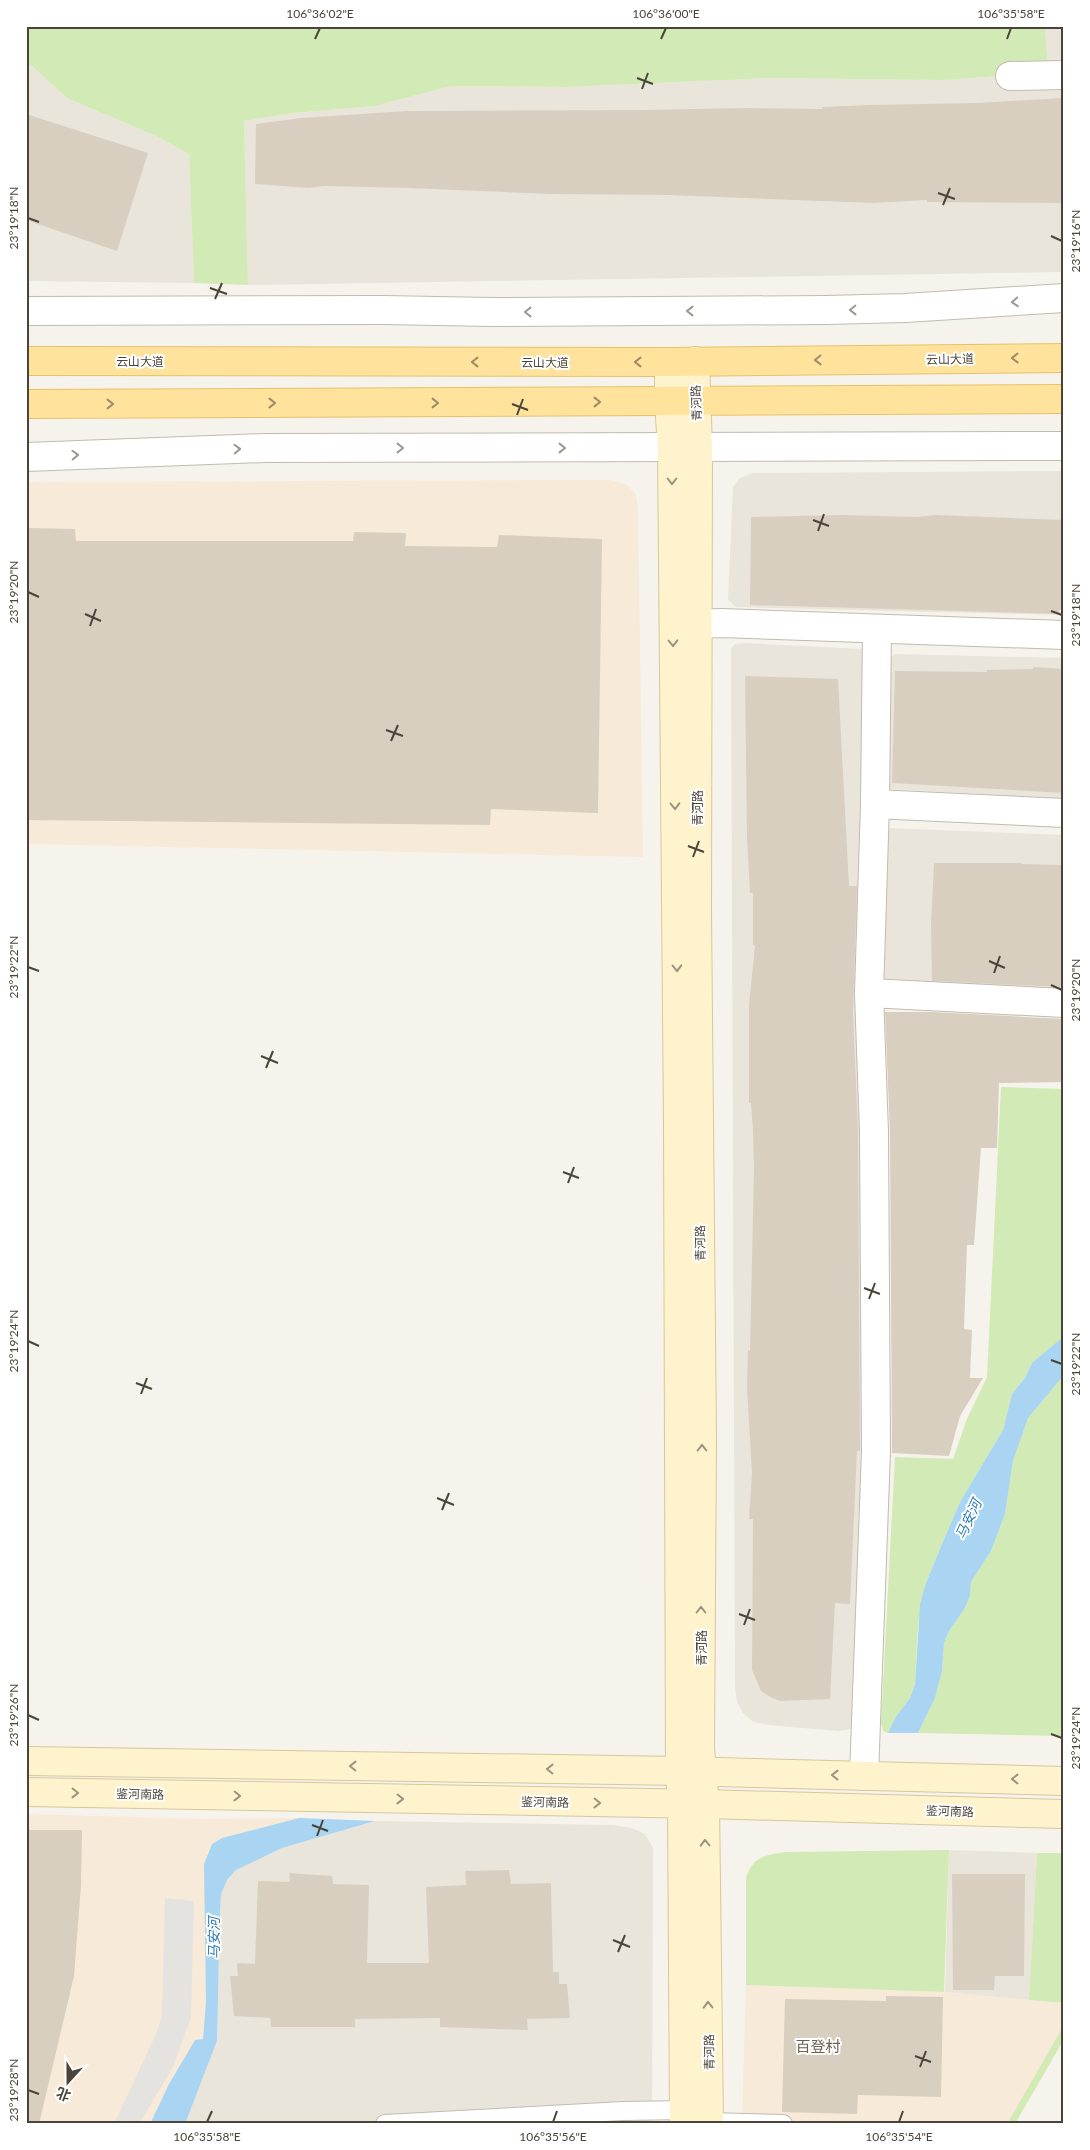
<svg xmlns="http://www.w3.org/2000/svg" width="1090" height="2150" viewBox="0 0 1090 2150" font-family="Lato,'Noto Sans SC',sans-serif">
  <rect width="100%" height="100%" fill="#f6f3ec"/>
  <!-- residential -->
  <g fill="#eae5da">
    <polygon points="1064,26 1064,64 1048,65 1045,27"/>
    <polygon points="26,65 31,65 67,98 156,136 189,154 194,283 26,281"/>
    <polygon points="1000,76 1064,85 1064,272 248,285 244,121 293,113 375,106 451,86 568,87 770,78 943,80"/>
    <polygon points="1064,471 1064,615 736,607 728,600 733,487 740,478 754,473"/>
    <polygon points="743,643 863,649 862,1545 855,1723 850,1729 839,1731 767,1725 752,1721 743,1713 737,1702 735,1687 731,649 735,644"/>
    <polygon points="895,654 1064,658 1064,799 890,789 887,784 890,663 891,657"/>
    <polygon points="888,828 1064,835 1064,989 885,979 880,975 882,831"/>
    <polygon points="375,1821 612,1825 632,1828 645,1834 653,1848 652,2124 185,2124 217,2041 220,1913 221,1894 227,1880 236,1870 282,1848"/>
    <polygon points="949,1850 1037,1853 1029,2000 945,1992"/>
  </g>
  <!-- commercial -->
  <g fill="#f7ead8">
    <polygon points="611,480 626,484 636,494 638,509 643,857 26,844 26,482"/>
    <polygon points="26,1814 204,1819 299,1818 222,1838 211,1844 207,1854 206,2002 203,2039 195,2040 169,2084 150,2124 26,2124"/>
    <polygon points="746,1985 944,1992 1064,2003 1064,2025 1007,2124 742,2124"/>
  </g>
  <!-- green -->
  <g fill="#d2eab5">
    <polygon points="26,26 1052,26 1045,28 1048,65 1000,76 943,80 770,78 568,87 451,86 375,106 293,113 244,121 248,285 194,283 189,154 156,136 67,98 31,65 26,65"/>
    <polygon points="1001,1087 1064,1089 1064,1336 1032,1363 1025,1378 1012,1394 1003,1430 960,1502 942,1544 926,1583 918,1625 915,1683 910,1698 895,1718 888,1733 883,1731 881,1723 895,1457 953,1459 967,1419 987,1377"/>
    <polygon points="1064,1375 1064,1736 918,1733 935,1698 942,1671 944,1643 949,1631 965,1608 970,1596 971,1582 991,1551 1005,1514 1013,1461 1028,1418"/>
    <path d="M949 1850 944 1992 746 1985V1878C753 1856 765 1855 786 1852Z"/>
    <polygon points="1037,1853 1064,1853 1064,2003 1029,2000"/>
    <polygon points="1064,2025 1064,2039 1015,2124 1007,2124"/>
  </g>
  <!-- parking -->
  <polygon fill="#e5e3e0" points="165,1898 194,1901 191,2017 173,2067 139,2124 114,2124 157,2032 162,2015"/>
  <!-- water -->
  <g fill="#a9d4f2">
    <polygon points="1064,1336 1064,1375 1028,1418 1013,1461 1005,1514 991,1551 971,1582 970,1596 965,1608 949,1631 944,1643 942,1671 935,1698 918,1733 888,1733 895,1718 910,1698 915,1684 920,1605 926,1583 942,1544 960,1502 1003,1430 1012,1394 1025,1378 1032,1363"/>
    <polygon points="299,1818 375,1821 282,1848 236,1870 227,1880 221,1894 220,1913 217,2041 185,2124 150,2124 169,2084 195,2040 203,2039 206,2002 204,1864 212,1844 222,1838"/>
  </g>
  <!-- building -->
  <g fill="#d8cfc1">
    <polygon points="1064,98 1064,203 927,202 927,200 873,203 669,195 551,194 408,188 325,186 308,188 255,184 256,124 301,118 406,111 643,110 746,108 822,109 822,107 870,105 976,103"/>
    <polygon points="26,114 148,153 117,251 26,220"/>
    <polygon points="842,515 917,517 936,515 1064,520 1064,610 1059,610 1059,614 750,605 751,517"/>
    <polygon points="26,528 75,529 76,541 353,541 354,532 406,533 405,546 497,547 499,535 602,539 598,813 491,809 490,825 26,820"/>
    <polygon points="1033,667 1064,669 1064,793 892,783 895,671 987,672 987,670 1033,669"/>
    <polygon points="745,676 838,679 849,886 857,886 853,1012 858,1132 860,1451 857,1451 850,1604 835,1603 830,1699 780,1701 772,1698 761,1691 752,1670 753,1519 749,1519 752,1474 747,1387 748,1350 750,1351 754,1169 753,1131 751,1103 749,1103 749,1005 755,945 753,945 753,893 750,893 747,837"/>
    <polygon points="934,863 1021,863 1022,864 1064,865 1064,987 932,981 931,925"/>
    <polygon points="885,1012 933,1012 1064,1019 1064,1082 999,1083 997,1148 981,1148 974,1245 967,1245 964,1329 972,1330 970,1378 983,1378 960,1416 949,1456 892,1453 890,1132"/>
    <polygon points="26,1830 82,1830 81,1885 74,1976 39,2124 26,2124"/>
    <polygon points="509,1870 511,1884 551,1883 553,1972 559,1972 559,1984 567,1984 570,2018 527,2019 528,2030 440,2027 440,2018 355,2019 355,2027 271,2027 270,2018 234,2016 230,1976 238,1976 237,1963 255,1964 258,1881 290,1882 289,1873 332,1876 333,1884 369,1885 367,1963 429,1963 426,1887 466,1885 465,1871"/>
    <polygon points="952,1874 1025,1874 1024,1976 995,1976 994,1990 953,1990"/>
    <polygon points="886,1996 943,1997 941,2097 858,2095 857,2114 782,2112 785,1999 886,2001"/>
  </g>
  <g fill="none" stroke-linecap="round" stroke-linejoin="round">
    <!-- lane casing -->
    <g stroke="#c2bbae" stroke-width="20">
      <g id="lane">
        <polyline points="709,2122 783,2124"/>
        <polyline points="385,2124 623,2111 685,2110"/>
      </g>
    </g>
    <!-- street casing -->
    <g stroke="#c2bbae" stroke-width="30">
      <g id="street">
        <polyline points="1010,76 1064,75"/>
        <polyline points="26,311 383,310 492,312 826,310 905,308 1064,298"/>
        <polyline points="26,457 265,448 1064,446"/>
        <polyline points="698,624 721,623 1064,635"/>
        <polyline points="875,804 1064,813"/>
        <polyline points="869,993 1064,1003"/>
        <polyline points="864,1776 876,1451 874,1132 869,993 875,804 877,630"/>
      </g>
    </g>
    <!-- secondary casing -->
    <g stroke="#d6c79b" stroke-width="30">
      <g id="secondary">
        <polyline points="695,361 698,448 697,912 702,1440 700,1749 705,1804 709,2124"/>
        <polyline points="669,362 669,402 672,448 678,1122 680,1771 682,1804 684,2124"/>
        <polyline points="26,1761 680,1771 1064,1781"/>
        <polyline points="26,1792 705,1804 1064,1814"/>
      </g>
    </g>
    <!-- primary casing -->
    <g stroke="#e6c16a" stroke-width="30">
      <g id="primary">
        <polyline points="26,361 669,362 1064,358"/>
        <polyline points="26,404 1064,399"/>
      </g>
    </g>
    <!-- lane -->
    <use href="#lane" stroke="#fff" stroke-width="18"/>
    <!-- street -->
    <use href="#street" stroke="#fff" stroke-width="28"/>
    <!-- secondary -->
    <use href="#secondary" stroke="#fff3cd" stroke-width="28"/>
    <!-- primary -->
    <use href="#primary" stroke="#ffe39c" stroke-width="28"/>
  </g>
  <!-- one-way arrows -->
  <defs><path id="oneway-chevron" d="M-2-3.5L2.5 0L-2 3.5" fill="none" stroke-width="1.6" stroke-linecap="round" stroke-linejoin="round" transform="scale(1.25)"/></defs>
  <g stroke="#9c9892">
    <use href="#oneway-chevron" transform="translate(1015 302) rotate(176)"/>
    <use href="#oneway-chevron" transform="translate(853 310) rotate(179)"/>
    <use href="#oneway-chevron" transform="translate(690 311) rotate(180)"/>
    <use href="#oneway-chevron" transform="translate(528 312) rotate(180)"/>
    <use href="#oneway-chevron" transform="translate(400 448)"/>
    <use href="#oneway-chevron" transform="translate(562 448)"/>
    <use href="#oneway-chevron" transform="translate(237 449) rotate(-2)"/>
    <use href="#oneway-chevron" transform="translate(75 455) rotate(-2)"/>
  </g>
  <g stroke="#9c8c66">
    <use href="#oneway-chevron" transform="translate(1015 358) rotate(179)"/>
    <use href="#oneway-chevron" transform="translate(818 360) rotate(179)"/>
    <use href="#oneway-chevron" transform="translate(475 362) rotate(-180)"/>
    <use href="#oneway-chevron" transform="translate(638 362) rotate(-180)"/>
    <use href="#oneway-chevron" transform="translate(597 402)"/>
    <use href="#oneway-chevron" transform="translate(272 403)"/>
    <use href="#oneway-chevron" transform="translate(435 403)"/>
    <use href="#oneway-chevron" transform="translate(110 404)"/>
  </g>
  <g stroke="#9c937c">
    <use href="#oneway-chevron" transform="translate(672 481) rotate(90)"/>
    <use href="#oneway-chevron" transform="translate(673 643) rotate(89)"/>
    <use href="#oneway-chevron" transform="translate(675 806) rotate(89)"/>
    <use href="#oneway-chevron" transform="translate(677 968) rotate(89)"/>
    <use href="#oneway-chevron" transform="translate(702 1448) rotate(-90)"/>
    <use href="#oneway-chevron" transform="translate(701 1610) rotate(-90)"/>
    <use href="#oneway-chevron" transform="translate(353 1766) rotate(-179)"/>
    <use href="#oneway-chevron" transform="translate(550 1769) rotate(-179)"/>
    <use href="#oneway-chevron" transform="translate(835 1775) rotate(-179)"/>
    <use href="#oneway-chevron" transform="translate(1015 1779) rotate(-179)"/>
    <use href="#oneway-chevron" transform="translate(75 1793) rotate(1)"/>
    <use href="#oneway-chevron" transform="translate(237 1796) rotate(1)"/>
    <use href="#oneway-chevron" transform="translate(400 1799) rotate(1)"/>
    <use href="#oneway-chevron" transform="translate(597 1803) rotate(1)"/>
    <use href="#oneway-chevron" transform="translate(705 1843) rotate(-91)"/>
    <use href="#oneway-chevron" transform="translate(708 2005) rotate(-91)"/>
  </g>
  <!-- ticks -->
  <path fill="none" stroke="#4b4439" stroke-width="2" d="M315 39 320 28M661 39 666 28M1007 39 1011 28M637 78 653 84M642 89 648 73M938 193 955 199M943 205 950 188M28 218 39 222M1051 236 1062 241M210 288 227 294M215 299 222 283M512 404 528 410M517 415 523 399M813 520 829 526M818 531 824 514M28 592 39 597M1051 611 1062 615M85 614 101 621M90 626 96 609M386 730 403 736M391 741 398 725M688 846 704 852M693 857 699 841M989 961 1005 968M28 967 39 971M994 973 1000 956M1051 985 1062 990M261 1056 278 1063M266 1068 273 1051M563 1172 579 1178M568 1183 574 1167M864 1288 880 1294M869 1299 875 1283M28 1341 39 1346M1051 1360 1062 1364M136 1383 152 1389M141 1394 147 1378M437 1498 454 1505M442 1510 449 1493M739 1614 755 1620M744 1625 750 1609M28 1715 39 1720M1051 1734 1062 1738M312 1825 328 1831M317 1836 323 1820M613 1940 630 1947M618 1952 625 1935M915 2056 931 2062M920 2067 926 2051M28 2090 39 2094M207 2122 212 2111M553 2122 557 2111M899 2122 903 2111"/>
  <g text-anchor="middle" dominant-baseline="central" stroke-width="4" stroke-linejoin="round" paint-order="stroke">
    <!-- street labels -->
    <g font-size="12" fill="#4b4439" stroke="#fff">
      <text transform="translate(950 359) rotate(-1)">云山大道</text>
      <text x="140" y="361">云山大道</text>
      <text x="545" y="362">云山大道</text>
      <text transform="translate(696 403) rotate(-92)">青河路</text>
      <text transform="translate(697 808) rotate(-90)">青河路</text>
      <text transform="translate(700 1243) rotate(-91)">青河路</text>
      <text transform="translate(701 1648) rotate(-90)">青河路</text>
      <text transform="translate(140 1794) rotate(1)">鉴河南路</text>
      <text transform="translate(545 1802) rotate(1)">鉴河南路</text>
      <text transform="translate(950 1811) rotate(2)">鉴河南路</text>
      <text transform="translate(709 2052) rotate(-91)">青河路</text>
    </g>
    <!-- water labels -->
    <g font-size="14" font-style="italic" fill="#2e7ab2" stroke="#fff">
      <text transform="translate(968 1519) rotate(-65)">马安河</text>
      <text transform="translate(213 1938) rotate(-90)">马安河</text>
    </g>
    <!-- quarter labels -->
    <g font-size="15" fill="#6e6250" stroke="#fff">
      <text x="818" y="2046">百登村</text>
    </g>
  </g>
  <!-- border -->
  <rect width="1090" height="2150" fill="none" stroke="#ffffff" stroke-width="55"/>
  <!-- north arrow -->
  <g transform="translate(68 2082) rotate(201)" stroke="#ffffff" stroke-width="4" paint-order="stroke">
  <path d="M0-4L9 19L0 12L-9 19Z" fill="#4b4439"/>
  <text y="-8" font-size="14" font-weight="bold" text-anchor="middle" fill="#4b4439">北</text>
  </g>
  <rect x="28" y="28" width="1034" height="2094" fill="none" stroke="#4b4439" stroke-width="2"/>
  <g font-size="12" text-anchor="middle" fill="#4b4439">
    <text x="320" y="18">106°36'02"E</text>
    <text x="666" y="18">106°36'00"E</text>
    <text x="1011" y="18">106°35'58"E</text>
    <text transform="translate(14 218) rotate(-90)" y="4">23°19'18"N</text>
    <text transform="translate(1076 241) rotate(-90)" y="4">23°19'16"N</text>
    <text transform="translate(14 592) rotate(-90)" y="4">23°19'20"N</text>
    <text transform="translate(1076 615) rotate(-90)" y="4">23°19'18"N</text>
    <text transform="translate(14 967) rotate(-90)" y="4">23°19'22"N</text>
    <text transform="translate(1076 990) rotate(-90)" y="4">23°19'20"N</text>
    <text transform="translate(14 1341) rotate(-90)" y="4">23°19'24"N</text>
    <text transform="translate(1076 1364) rotate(-90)" y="4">23°19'22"N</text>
    <text transform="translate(14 1715) rotate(-90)" y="4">23°19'26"N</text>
    <text transform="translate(1076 1738) rotate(-90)" y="4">23°19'24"N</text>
    <text transform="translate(14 2090) rotate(-90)" y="4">23°19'28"N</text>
    <text x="207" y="2141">106°35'58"E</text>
    <text x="553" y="2141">106°35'56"E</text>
    <text x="899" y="2141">106°35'54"E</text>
  </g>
</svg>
